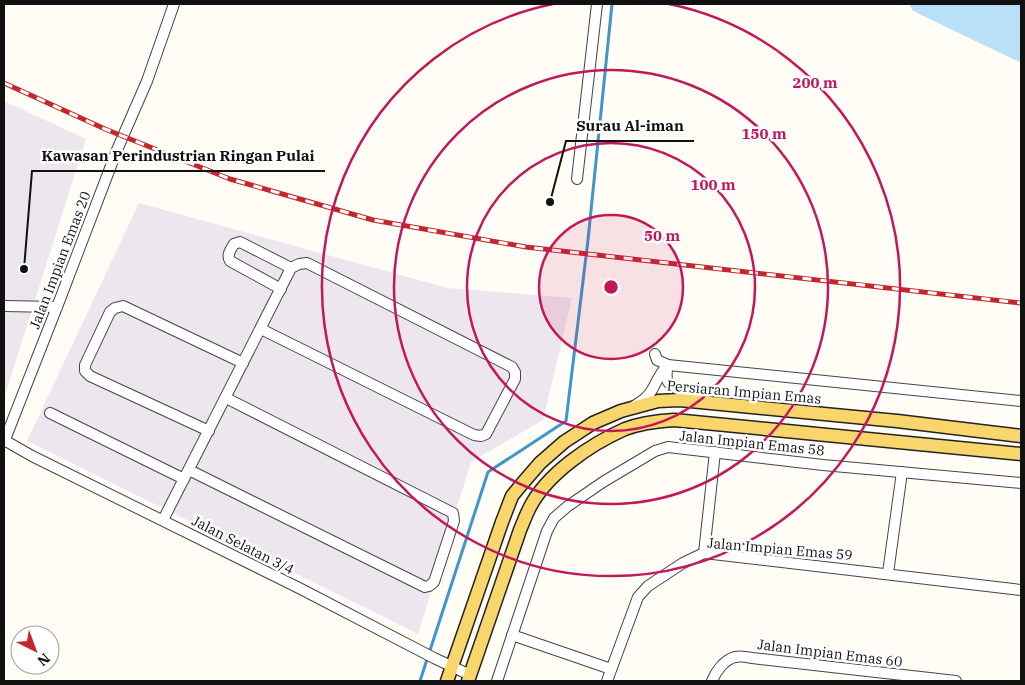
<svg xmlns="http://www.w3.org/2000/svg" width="1025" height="685" viewBox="0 0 1025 685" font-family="'IBM Plex Serif',serif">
  <rect width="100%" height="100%" fill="#fffdf5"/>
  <!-- industrial -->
  <g fill="#eee6ef">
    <polygon points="4,101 86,139 4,398"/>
    <polygon points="139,203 448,288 572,298 543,420 471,462 418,634 27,441"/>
  </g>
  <!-- water -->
  <polygon fill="#b9e0f7" stroke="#3f96cf" points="919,4 1021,4 1021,53"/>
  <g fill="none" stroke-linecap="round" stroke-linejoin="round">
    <!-- stream -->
    <polyline stroke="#3f96cf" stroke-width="3" points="420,681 488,472 566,421 588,240 612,4"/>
    <!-- river -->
    <polyline stroke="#b9e0f7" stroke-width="18" points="919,4 1021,53"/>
    <!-- minor casing -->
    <g stroke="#444" stroke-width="12">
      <g id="minor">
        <polyline points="577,179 597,4"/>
        <path d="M281 289 230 261C226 255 231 249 234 244L240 242 291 268"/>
        <polyline points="4,306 57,307"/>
        <polyline points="655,354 657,360 668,365 1021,401"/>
        <path d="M668 365C667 371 665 376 668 382 672 389 697 397 705 400"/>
        <path d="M634 406C641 402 648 397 652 390 657 381 660 373 667 366"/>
        <polyline points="50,413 184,479"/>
        <polyline points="209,431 90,376 85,371 85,365 110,312 115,308 123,306 243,363"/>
        <polyline points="4,440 32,456 299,588 434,658 470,675"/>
        <polyline points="4,442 57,307 117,150 147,81 174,4"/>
        <polyline points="189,470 425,587 429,586 434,582 454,521 453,513 226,398"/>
        <polyline points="163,520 291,268 299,264 307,263 512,367 515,372 515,379 486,434 481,436 474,435 261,329"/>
        <polyline points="704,553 715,452"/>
        <polyline points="888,573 902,472"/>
        <polyline points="512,635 611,669"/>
        <polyline points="497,681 547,531 554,518 568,506 603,482 655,451 668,447 823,465 1021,483"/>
        <polyline points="607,681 638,597 648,586 683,563 704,553 1021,590"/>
        <path d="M712 681C716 671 724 660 735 657 740 656 747 657 752 658L956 681"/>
      </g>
    </g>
    <!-- major casing -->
    <g stroke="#222" stroke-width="15">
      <g id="major">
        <polyline points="447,681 502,522 512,496 521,485 540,463 564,442 593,423 621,411 658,401 680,400 897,421 1021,436"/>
        <path d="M468 681 520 530C523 523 526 515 529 509 546 474 591 444 625 429 641 423 658 421 674 420L1021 454"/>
      </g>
    </g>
    <!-- minor -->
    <use href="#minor" stroke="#fff" stroke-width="10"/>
    <!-- major -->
    <use href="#major" stroke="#f9d66b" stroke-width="12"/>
    <!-- rail casing -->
    <g stroke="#c4262e" stroke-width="5">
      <polyline id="rail" points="4,83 105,129 230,179 373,220 526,247 1021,303"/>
    </g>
    <!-- rail -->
    <use href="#rail" stroke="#fff" stroke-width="3" stroke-dasharray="9" stroke-linecap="butt"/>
  </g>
  <!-- distance rings -->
  <circle cx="611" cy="287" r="72" fill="#c2185b" fill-opacity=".12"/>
  <g fill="none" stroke="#c2185b" stroke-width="2.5">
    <circle cx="611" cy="287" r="72"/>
    <circle cx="611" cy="287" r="144"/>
    <circle cx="611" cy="287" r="217"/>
    <path d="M669 4A289 289 0 1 1 553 4"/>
  </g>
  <g text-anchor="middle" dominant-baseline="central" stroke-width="5" stroke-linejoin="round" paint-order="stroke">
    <!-- street labels -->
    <g font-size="14" fill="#111" stroke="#fff">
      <text transform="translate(60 260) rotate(-69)">Jalan Impian Emas 20</text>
      <text transform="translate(744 392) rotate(5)">Persiaran Impian Emas</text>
      <text transform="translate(752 443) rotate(6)">Jalan Impian Emas 58</text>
      <text transform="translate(243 545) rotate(27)">Jalan Selatan 3/4</text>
      <text transform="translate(780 549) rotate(5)">Jalan Impian Emas 59</text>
      <text transform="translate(830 653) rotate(7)">Jalan Impian Emas 60</text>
    </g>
  </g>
  <circle cx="611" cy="287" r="8" fill="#c2185b" stroke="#fff" stroke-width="2.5"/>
  <g font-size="15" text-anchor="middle" font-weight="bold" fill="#c2185b" stroke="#fff" stroke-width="5" stroke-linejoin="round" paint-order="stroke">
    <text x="815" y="88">200 m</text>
    <text x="764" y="139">150 m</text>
    <text x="713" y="190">100 m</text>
    <text x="662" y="241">50 m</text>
  </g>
  <!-- callouts -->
  <path fill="none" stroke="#111" stroke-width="2" d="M550 202L566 141H694M24 269L32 171H325"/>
  <g fill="#111" stroke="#fff" stroke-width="2">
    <circle cx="550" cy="202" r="5"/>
    <circle cx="24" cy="269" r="5"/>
  </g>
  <g font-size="15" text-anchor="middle" font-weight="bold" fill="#111" stroke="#fff" stroke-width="5" stroke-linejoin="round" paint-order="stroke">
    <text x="630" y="131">Surau Al-iman</text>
    <text x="178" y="161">Kawasan Perindustrian Ringan Pulai</text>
  </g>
  <!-- border -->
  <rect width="1025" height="685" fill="none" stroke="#111111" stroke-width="10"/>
  <!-- north arrow -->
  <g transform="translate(35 650) rotate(138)"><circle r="24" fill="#ffffff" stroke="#a0a0a0"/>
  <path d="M0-4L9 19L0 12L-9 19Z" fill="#c4262e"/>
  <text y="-8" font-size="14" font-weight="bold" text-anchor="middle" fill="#111111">N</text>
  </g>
</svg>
